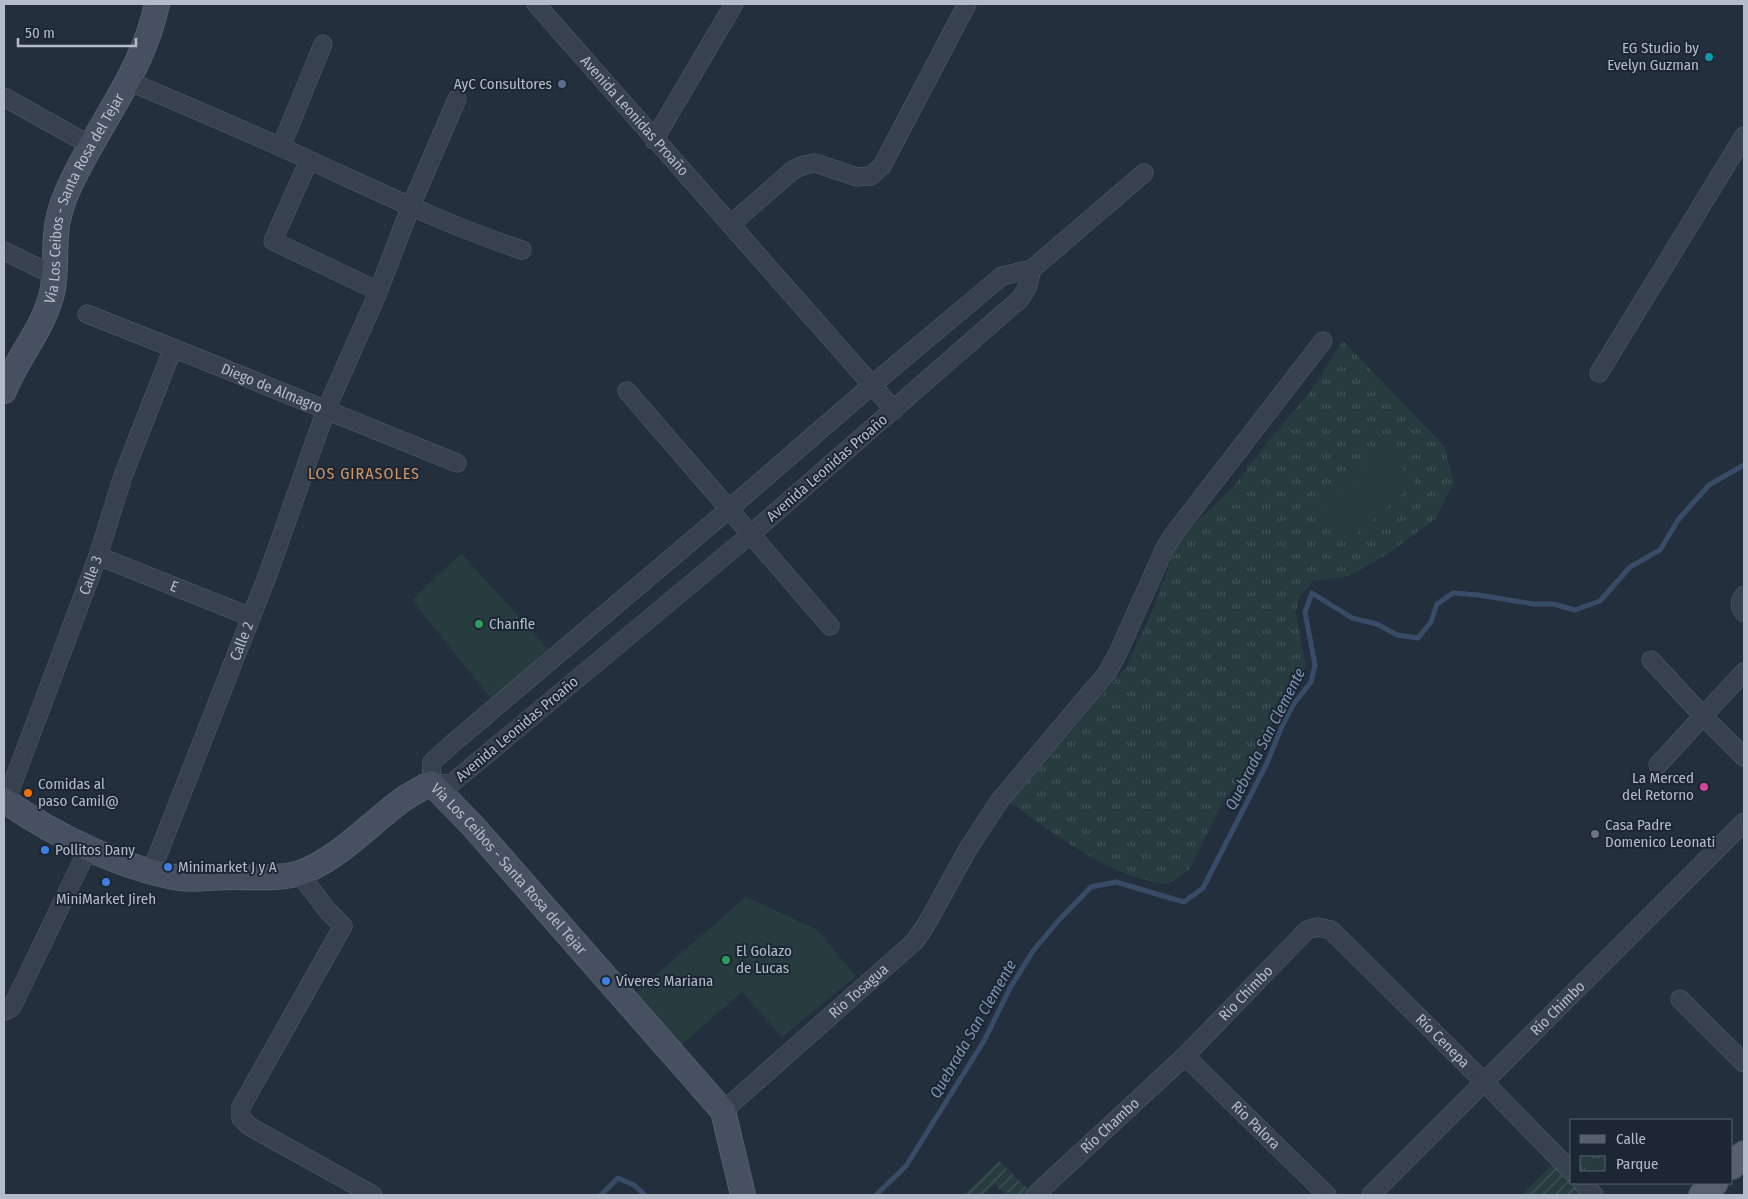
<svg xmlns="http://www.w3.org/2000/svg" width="1748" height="1199" viewBox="0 0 1748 1199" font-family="'Fira Sans Condensed',sans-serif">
  <defs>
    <pattern id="park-tufts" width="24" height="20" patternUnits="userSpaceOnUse" patternTransform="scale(1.25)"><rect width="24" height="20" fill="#263c3f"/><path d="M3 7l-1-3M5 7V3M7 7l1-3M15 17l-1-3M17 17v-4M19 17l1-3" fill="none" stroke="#435659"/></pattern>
    <pattern id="garden-furrows" width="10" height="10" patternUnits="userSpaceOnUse" patternTransform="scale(1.25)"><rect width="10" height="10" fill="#263c3f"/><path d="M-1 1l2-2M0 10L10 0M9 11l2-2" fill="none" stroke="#435659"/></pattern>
  </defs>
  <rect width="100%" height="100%" fill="#242f3e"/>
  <!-- park -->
  <path fill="url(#park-tufts)" d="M1343 341 1444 446 1454 482 1435 519 1387 554 1350 576 1312 581 1298 600 1296 613 1306 666 1277 712 1262 749 1222 804 1189 870 1168 884C1110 879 1058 835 1010 803L1127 666 1155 605 1178 540 1233 487 1269 440 1310 392Z"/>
  <!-- garden -->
  <g fill="url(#garden-furrows)">
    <polygon points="999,1161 1031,1192 1027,1195 1012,1195 1008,1192 1005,1195 995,1184 983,1195 963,1195"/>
    <polygon points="1553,1164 1583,1195 1521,1195"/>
  </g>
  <!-- pitch -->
  <g fill="#263c3f">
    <polygon points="1387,451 1415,483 1347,542 1319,509"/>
    <polygon points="461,553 548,649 492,700 412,600"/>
    <polygon points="746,897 816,929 856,976 782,1037 742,992 679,1047 634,994"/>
  </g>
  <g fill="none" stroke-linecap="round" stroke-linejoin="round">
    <!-- stream -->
    <g stroke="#394c67" stroke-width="5">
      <polyline points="601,1195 618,1178 634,1185 645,1195"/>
      <polyline points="876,1195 906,1166 984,1041 1010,988 1033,951 1059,920 1091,887 1116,882 1184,902 1203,888 1267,763 1282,726 1293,705 1311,682 1315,665 1305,612 1312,593 1352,618 1377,624 1397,635 1418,638 1431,622 1437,604 1453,593 1479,595 1533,604 1553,604 1575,610 1600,601 1630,567 1660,550 1678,520 1709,485 1744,465"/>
    </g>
    <!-- street casing -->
    <g stroke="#565f6c" stroke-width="19">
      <g id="street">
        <path id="s1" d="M536 4 894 410"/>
        <path d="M128 81C189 107 249 132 309 160 379 192 449 226 522 250"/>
        <polyline points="4,97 90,145"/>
        <polyline points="654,140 734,4"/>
        <polyline points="281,147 323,44"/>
        <polyline points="309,160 273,241 378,291"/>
        <polyline points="731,224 793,170 804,165 815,163 857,177 871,176 882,166 967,4"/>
        <polyline points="4,251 55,276"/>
        <polyline points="1032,269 1027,288 1020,299 751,534 451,784 431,783 432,762 452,744 729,509 872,385 1002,276 1032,269 1144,173"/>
        <path id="s2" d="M87 314 173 348 457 463"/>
        <polyline points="1599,373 1744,136"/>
        <polyline points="627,391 830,626"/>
        <path id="s3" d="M98 556 251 617"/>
        <path d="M1744 595C1739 601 1739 607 1744 613"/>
        <polyline points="1651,660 1703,716 1744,672"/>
        <polyline points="1658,765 1703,716 1744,757"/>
        <path id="s4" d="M6 801 98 556 123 476 173 348"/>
        <path id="s5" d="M151 872 268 574 326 410 376 297 411 206 457 99"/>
        <polyline points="299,873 327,910 343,926 241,1107 241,1118 249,1126 373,1195"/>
        <polyline points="1680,999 1744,1063"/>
        <polyline points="4,1011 5,1011 12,1007 88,849"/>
        <path id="s6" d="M1185 1056 1327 1195"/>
        <path id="s7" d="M723 1111 915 941 926 925 968 849 1000 800 1107 673 1118 653 1164 550 1173 535 1323 341"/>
        <polyline points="1582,1183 1594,1195"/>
        <path id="s8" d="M1035 1195 1185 1056 1307 930 1318 927 1331 930 1484 1082 1572 1172"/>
        <path id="s9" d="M1371 1195 1744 822"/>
      </g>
    </g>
    <!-- secondary casing -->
    <g stroke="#565f6c" stroke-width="26">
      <g id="secondary">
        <path id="s10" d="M4 391C16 360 41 331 50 300 57 279 54 257 56 235 57 220 61 206 67 192 95 128 143 73 157 4"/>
        <path id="s11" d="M4 800C52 834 120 868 179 878 198 881 217 876 236 877 255 877 282 879 300 873 339 859 371 822 405 798 413 793 422 788 431 783L472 825 723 1111 743 1195"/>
      </g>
    </g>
    <!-- primary casing -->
    <g stroke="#414a57" stroke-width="28">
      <g id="primary">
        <polyline points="1732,1166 1744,1154"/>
        <polyline points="1702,1195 1715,1183"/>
      </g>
    </g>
    <!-- street -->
    <use href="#street" stroke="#38414e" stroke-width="18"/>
    <!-- secondary -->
    <use href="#secondary" stroke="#465061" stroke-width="24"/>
    <!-- primary -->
    <use href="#primary" stroke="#56606e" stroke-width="26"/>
  </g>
  <!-- markers -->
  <circle fill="#0f9aa8" stroke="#1d2633" stroke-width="2" cx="1709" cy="57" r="5"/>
  <circle fill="#5c6f8a" stroke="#1d2633" stroke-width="2" cx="562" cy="84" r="5"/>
  <g fill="#2e9e5b" stroke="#1d2633" stroke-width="2">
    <circle cx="479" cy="624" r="5"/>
    <circle cx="726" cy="960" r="5"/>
  </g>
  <circle fill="#d1479c" stroke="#1d2633" stroke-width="2" cx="1704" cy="787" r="5"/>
  <circle fill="#e8710a" stroke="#1d2633" stroke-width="2" cx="28" cy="793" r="5"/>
  <circle fill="#6b7280" stroke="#1d2633" stroke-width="2" cx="1595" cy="834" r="5"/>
  <g fill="#3f7fe0" stroke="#1d2633" stroke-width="2">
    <circle cx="45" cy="850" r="5"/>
    <circle cx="168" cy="867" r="5"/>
    <circle cx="106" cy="882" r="5"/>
    <circle cx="606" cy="981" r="5"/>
  </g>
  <g text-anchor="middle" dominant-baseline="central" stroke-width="4" stroke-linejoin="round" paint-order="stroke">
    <!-- poi labels -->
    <g font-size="15" fill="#b4bcc9" stroke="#1d2633" text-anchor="start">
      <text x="1699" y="48" text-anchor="end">EG Studio by<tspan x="1699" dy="17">Evelyn Guzman</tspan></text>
      <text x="552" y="84" text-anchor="end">AyC Consultores</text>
      <text x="489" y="624">Chanfle</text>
      <text x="1694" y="778" text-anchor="end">La Merced<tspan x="1694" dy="17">del Retorno</tspan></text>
      <text x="38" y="784">Comidas al<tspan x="38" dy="17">paso Camil@</tspan></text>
      <text x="1605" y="825">Casa Padre<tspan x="1605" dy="17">Domenico Leonati</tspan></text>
      <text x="55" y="850">Pollitos Dany</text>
      <text x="178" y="867">Minimarket J y A</text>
      <text x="106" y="899" text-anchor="middle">MiniMarket Jireh</text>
      <text x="736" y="951">El Golazo<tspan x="736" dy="17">de Lucas</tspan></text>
      <text x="616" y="981">Víveres Mariana</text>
    </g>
    <!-- street labels -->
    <g font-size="15" fill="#b4bcc9" stroke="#1d2633">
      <text stroke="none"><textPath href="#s1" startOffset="149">Avenida Leonidas Proaño</textPath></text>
      <text stroke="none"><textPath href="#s10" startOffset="211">Via Los Ceibos - Santa Rosa del Tejar</textPath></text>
      <text stroke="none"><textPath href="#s2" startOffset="199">Diego de Almagro</textPath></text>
      <text transform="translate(827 468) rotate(-41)">Avenida Leonidas Proaño</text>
      <text stroke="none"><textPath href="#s4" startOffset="241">Calle 3</textPath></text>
      <text stroke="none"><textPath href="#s3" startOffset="82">E</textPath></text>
      <text stroke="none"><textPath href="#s5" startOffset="248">Calle 2</textPath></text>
      <text transform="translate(517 729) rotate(-40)">Avenida Leonidas Proaño</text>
      <text stroke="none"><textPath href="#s11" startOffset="590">Via Los Ceibos - Santa Rosa del Tejar</textPath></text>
      <text stroke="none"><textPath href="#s7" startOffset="181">Rio Tosagua</textPath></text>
      <text stroke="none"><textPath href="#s8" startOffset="292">Rio Chimbo</textPath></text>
      <text stroke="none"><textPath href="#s9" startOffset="264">Río Chimbo</textPath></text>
      <text stroke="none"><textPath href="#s8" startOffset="562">Río Cenepa</textPath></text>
      <text stroke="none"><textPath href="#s8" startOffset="102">Río Chambo</textPath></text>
      <text stroke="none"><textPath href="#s6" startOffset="99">Río Palora</textPath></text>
    </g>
    <!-- neighbourhood labels -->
    <g font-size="16" letter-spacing="1" fill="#d59563" stroke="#1d2633">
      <text x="364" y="473">LOS GIRASOLES</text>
    </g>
    <!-- water labels -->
    <g font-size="16" font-style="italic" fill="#7c92b1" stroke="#1d2633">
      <text transform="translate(1265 739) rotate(-63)">Quebrada San Clemente</text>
      <text transform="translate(973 1029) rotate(-60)">Quebrada San Clemente</text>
    </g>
  </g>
  <!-- border -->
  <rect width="1748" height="1199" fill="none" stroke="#b4bcc9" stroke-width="10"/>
  <!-- legend -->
  <rect x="1570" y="1119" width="162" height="65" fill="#1d2633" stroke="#59626f"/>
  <rect x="1580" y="1135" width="25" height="8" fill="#56606e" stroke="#59626f"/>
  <text x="1616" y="1144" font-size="15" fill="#b4bcc9">Calle</text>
  <rect x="1580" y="1156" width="25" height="15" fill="url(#park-tufts)" stroke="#59626f"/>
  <text x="1616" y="1169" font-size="15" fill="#b4bcc9">Parque</text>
  <!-- scale -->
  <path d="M18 38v8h118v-8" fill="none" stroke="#b4bcc9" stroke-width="2.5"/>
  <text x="25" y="38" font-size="15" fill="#b4bcc9" stroke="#1d2633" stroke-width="4" paint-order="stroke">50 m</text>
</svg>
